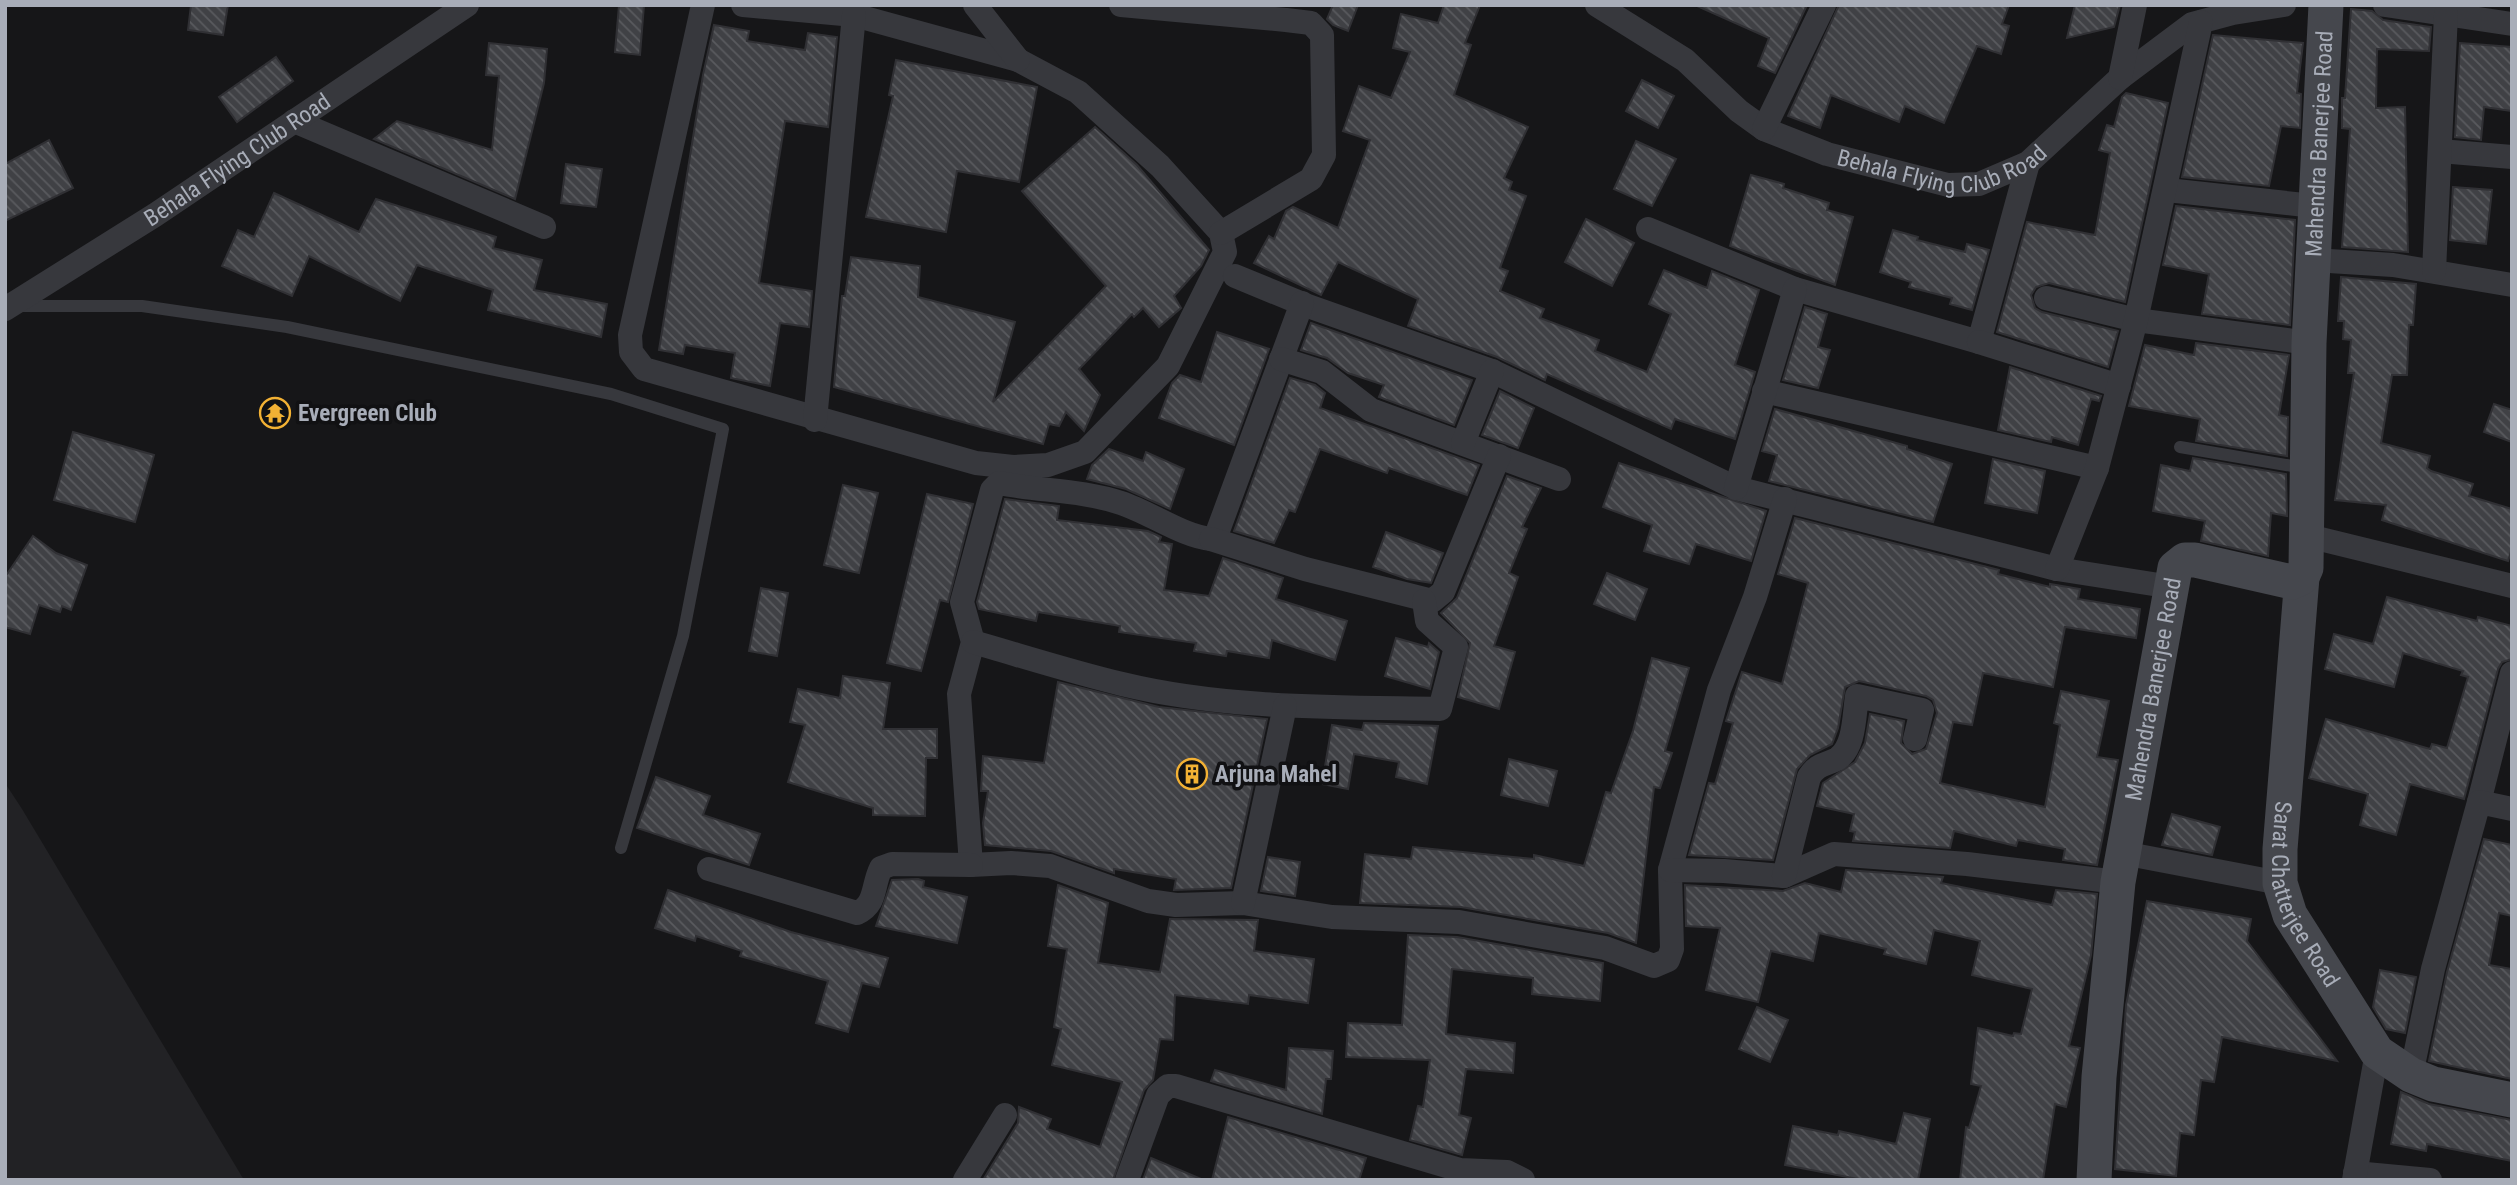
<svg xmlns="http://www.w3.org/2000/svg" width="2517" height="1185" viewBox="0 0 2517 1185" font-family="'Roboto Condensed',sans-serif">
  <defs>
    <pattern id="building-back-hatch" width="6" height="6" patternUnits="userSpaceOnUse" patternTransform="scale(1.75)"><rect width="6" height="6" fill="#404145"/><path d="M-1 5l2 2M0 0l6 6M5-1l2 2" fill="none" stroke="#595a5e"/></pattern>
  </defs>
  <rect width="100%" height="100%" fill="#161618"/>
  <!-- built -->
  <polygon fill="#222225" points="5,783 22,809 244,1180 5,1180"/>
  <!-- building -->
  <g fill="url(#building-back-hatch)" stroke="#303034" stroke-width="2">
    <polygon points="191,5 228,5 223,35 188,30"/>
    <polygon points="619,5 644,5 640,55 615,52"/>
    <polygon points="1333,5 1358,5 1348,31 1333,25 1327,19"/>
    <polygon points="1444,5 1480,5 1465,43 1471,45 1454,95 1528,127 1504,178 1512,182 1509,190 1526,196 1500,268 1508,271 1500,291 1544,309 1540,318 1599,340 1595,351 1647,372 1671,314 1649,304 1664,270 1707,288 1712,271 1759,290 1735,365 1755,372 1735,439 1675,419 1671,429 1547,374 1545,380 1497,357 1408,326 1418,299 1338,262 1321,295 1254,263 1269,236 1274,239 1286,211 1293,207 1338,228 1370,140 1343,131 1359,86 1391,98 1410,52 1393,48 1401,14 1438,23"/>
    <polygon points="1695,5 1807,5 1775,73 1758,66 1769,38"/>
    <polygon points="1839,5 2009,5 2002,24 2009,26 2001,54 1977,46 1944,123 1905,106 1899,122 1831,95 1820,128 1788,116"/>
    <polygon points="2075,5 2120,5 2114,27 2067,38"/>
    <polygon points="2351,9 2372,11 2383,20 2431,27 2429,51 2377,49 2376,108 2405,107 2408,252 2342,247 2350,129 2342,128 2342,98 2345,98"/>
    <polygon points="714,25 749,31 747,41 805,50 808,33 837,37 828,127 785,121 759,283 812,291 809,327 780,323 770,386 731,378 735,353 685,345 683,354 659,350 703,75"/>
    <polygon points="2213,35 2303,43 2297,93 2301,94 2300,128 2281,126 2269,186 2182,177"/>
    <polygon points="489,43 547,49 544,83 515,199 374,139 397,121 492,150 499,76 486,75"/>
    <polygon points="2460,43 2512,47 2512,111 2484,107 2481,140 2455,137"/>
    <polygon points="276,57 293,81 237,122 219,97"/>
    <polygon points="896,60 1037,87 1019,182 957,171 946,232 866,217 893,96 889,95"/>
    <polygon points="1642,80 1674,96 1658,128 1626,111"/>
    <polygon points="2126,93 2168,103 2125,302 2049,283 2036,287 2031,295 2035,308 2042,312 2118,331 2108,367 1997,332 2027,222 2095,235 2110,153 2099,150 2107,125 2114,127 2122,97"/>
    <polygon points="1095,127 1137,165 1209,250 1201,266 1174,296 1181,308 1159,327 1143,308 1134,317 1132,314 1079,369 1100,395 1084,431 1066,412 1059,426 1049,424 1043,444 834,387 842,296 845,296 851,257 920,266 918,297 1015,322 993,402 1106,286 1022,191"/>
    <polygon points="49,140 73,188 5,221 5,164"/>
    <polygon points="1636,141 1676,159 1652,206 1614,189"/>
    <polygon points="566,164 602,169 596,207 561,203"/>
    <polygon points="1751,175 1784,184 1783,188 1829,203 1827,210 1853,217 1835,285 1730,246"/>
    <polygon points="2453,187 2492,190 2486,244 2450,240"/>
    <polygon points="274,193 359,232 376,199 496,237 493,248 542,260 534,290 607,304 601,337 488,310 493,290 417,265 400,301 309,256 292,296 222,266 238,230 254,237"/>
    <polygon points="2176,206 2295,220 2290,325 2202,314 2209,274 2163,265"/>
    <polygon points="1586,219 1634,243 1612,286 1565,262"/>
    <polygon points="1893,230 1918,237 1917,240 1965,252 1967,244 1989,250 1972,310 1950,304 1952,298 1909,287 1911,282 1880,272"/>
    <polygon points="2341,277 2416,284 2413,325 2409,325 2407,375 2392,375 2381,443 2430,456 2427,468 2431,471 2473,484 2469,496 2512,509 2512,548 2508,561 2382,520 2386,505 2335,500 2354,373 2348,373 2351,340 2343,339 2344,321 2338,321"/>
    <polygon points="1805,307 1827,314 1818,347 1830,350 1818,388 1783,380"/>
    <polygon points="1311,323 1472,380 1454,425 1379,397 1384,385 1348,373 1327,358 1301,350"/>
    <polygon points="1217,332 1269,349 1234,445 1159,418 1172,383 1180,375 1201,382"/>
    <polygon points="2196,343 2289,355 2279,415 2288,417 2287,456 2196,441 2200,419 2129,406 2145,345 2194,355"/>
    <polygon points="2010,367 2101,396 2099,401 2091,399 2078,445 2052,437 2051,442 1998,430"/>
    <polygon points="1290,378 1315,385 1325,393 1320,408 1479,465 1467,495 1389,468 1387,473 1320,449 1295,512 1289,510 1274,543 1234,531"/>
    <polygon points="1500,391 1534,408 1518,448 1482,435"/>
    <polygon points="2494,404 2512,410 2512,442 2484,432"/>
    <polygon points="1775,409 1907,446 1907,449 1952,464 1933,522 1769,481 1777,455 1762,451"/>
    <polygon points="73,432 154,455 135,522 54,500"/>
    <polygon points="1109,449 1143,461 1146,452 1184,469 1170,509 1126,489 1087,479 1092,465"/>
    <polygon points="2193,458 2286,474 2287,516 2271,513 2268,556 2201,541 2205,521 2153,511 2161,465 2190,471"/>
    <polygon points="1993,459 2045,471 2037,513 1985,503"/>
    <polygon points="1619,463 1766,511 1751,561 1696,544 1689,564 1644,551 1652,525 1603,507"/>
    <polygon points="1507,476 1541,488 1522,527 1527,529 1509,573 1518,577 1494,646 1515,652 1499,709 1458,697 1470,643 1441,613 1457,598"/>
    <polygon points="843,485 878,493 859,573 824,565"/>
    <polygon points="927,494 973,504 948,602 940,600 921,671 887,663"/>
    <polygon points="1005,499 1059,506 1057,520 1148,531 1161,537 1159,542 1172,544 1164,590 1209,596 1223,558 1283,578 1276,599 1347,621 1335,660 1272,640 1269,658 1227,651 1226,656 1194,651 1196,643 1119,632 1120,626 1038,612 1036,621 979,609 977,602"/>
    <polygon points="1795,518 1999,570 1998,574 2050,587 2050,584 2080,589 2078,599 2140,609 2136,638 2065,627 2053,687 1983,673 1972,725 1953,722 1940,783 2045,807 2060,725 2054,723 2061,691 2109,701 2097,757 2118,760 2097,865 2063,860 2065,849 2018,840 2016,846 1954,831 1950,848 1853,841 1855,832 1850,831 1854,814 1817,806 1823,783 1855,762 1865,743 1870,714 1904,721 1901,743 1912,754 1926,749 1937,713 1933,700 1926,696 1859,681 1845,687 1838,728 1832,744 1810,755 1797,769 1773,860 1689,855 1709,783 1715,784 1733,723 1726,721 1742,672 1782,684 1808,583 1778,574"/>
    <polygon points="1386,532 1443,553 1431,583 1407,579 1373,567"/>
    <polygon points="33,536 56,553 87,565 71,610 62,606 60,612 39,605 30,634 5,627 5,577"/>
    <polygon points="1607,573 1647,589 1635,620 1594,604"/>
    <polygon points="761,588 788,593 777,656 749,651"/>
    <polygon points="2387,597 2477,621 2478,617 2512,626 2512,659 2502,662 2498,669 2464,799 2410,784 2396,835 2360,825 2368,794 2309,778 2326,719 2430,749 2432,744 2447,748 2468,677 2461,675 2463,671 2403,653 2394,687 2325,669 2334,634 2373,644"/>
    <polygon points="1396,638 1428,647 1429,643 1439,652 1430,689 1385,676"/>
    <polygon points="1652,658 1689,668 1665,751 1672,753 1660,788 1654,787 1636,943 1608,933 1461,907 1360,903 1365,854 1411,859 1413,847 1534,859 1534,855 1584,866 1606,792 1611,793 1633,731"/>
    <polygon points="843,676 890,683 883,729 937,729 937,758 926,758 925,816 873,815 873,808 788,782 805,725 790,722 798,689 840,698"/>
    <polygon points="1058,682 1159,707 1267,719 1231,888 1174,890 1176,879 1114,869 1114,873 1051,851 985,845 983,823 988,791 981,791 983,756 1044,763"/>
    <polygon points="1364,723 1438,726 1427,784 1396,777 1399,762 1354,754 1348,789 1322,784 1332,725 1362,730"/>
    <polygon points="1509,759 1557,771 1548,806 1501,795"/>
    <polygon points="656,777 710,796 703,815 760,834 749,865 637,828"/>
    <polygon points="2172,814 2220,827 2212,855 2162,845"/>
    <polygon points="2484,839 2512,845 2512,916 2499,913 2489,965 2512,969 2512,1079 2429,1061 2447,972"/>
    <polygon points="1268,857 1300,862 1295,896 1261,891"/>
    <polygon points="1846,870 1943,877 1941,883 2052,905 2056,890 2097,894 2091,955 2069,1046 2080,1048 2066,1107 2055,1104 2043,1180 1960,1180 1966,1127 1969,1128 1981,1086 1971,1084 1978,1028 2013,1036 2014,1033 2021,1034 2032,989 1972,975 1980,941 1934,930 1926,964 1884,954 1886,949 1819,933 1813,961 1771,951 1758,1002 1706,990 1720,928 1686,926 1685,885 1783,891 1805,883 1841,892"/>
    <polygon points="918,879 924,881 923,887 967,897 957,943 876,926 892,880"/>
    <polygon points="1058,885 1108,903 1098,963 1160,972 1170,919 1258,920 1254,951 1314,959 1308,1003 1249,995 1248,1004 1175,995 1173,1040 1160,1039 1153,1080 1144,1090 1113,1180 983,1180 1018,1123 1019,1107 1051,1119 1047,1129 1100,1147 1122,1082 1052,1065 1061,1029 1054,1027 1067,949 1048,946"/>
    <polygon points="668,890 791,932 888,958 879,987 862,983 848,1032 816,1023 828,981 740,956 742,951 696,936 695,941 655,928"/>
    <polygon points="2147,901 2251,919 2247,941 2337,1061 2222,1037 2214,1082 2201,1080 2194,1135 2180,1133 2176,1176 2115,1169 2126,1005"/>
    <polygon points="1408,935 1457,937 1603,963 1600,1001 1532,994 1533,978 1452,969 1446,1034 1515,1043 1513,1073 1466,1069 1459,1115 1471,1118 1462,1155 1410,1140 1418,1106 1423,1107 1430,1060 1346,1057 1348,1023 1402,1025"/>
    <polygon points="2380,970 2416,977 2405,1033 2386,1029 2373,1007"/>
    <polygon points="1757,1007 1788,1020 1770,1062 1739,1049"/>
    <polygon points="1289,1048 1333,1051 1331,1079 1326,1079 1322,1114 1211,1081 1215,1070 1286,1090"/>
    <polygon points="2401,1092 2429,1104 2512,1120 2512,1161 2427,1144 2426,1151 2391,1144"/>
    <polygon points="1904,1113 1930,1119 1918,1180 1863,1180 1785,1165 1793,1126 1838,1135 1839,1131 1896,1144"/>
    <polygon points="1228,1117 1366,1158 1359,1180 1212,1180"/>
    <polygon points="1151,1158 1201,1179 1201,1180 1143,1180"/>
  </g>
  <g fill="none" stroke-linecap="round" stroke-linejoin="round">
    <!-- lane -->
    <g stroke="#37383d" stroke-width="12">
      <polyline points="17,306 142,306 287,327 611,394 723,429 683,636 621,848"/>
      <polyline points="2180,447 2304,468"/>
    </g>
    <!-- street -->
    <g stroke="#37383d" stroke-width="24">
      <polyline points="703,5 630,335 631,352 644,369 976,463 1013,467 1048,465 1085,452 1168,366 1225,252 1221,233 1160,166 1078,92 1018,60 854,15 743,5"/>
      <polyline points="975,5 1018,60"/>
      <polyline points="1121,5 1286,20 1311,23 1322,35 1324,155 1311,179 1221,233"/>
      <path id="s1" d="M1597 5 1685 60 1739 111 1764 129 1827 154 1948 185 1979 184 2028 163 2120 78 2192 24 2233 13 2284 5"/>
      <polyline points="2385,5 2512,24"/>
      <polyline points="2120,78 2135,5"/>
      <polyline points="294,121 544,227"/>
      <polyline points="1764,129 1824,5"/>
      <polyline points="2440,151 2512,157"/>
      <polyline points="2167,190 2314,206"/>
      <polyline points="1648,229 1795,289 1979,342 2028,163"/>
      <polyline points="2313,260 2393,265 2512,285"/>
      <polyline points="2434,271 2446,14"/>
      <polyline points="1235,276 1308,306 1492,371 1736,488 2057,569 2172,587"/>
      <polyline points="2046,298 2136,320 2309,343"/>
      <path d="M1302 303 1216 536 1211 539C1184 537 1149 512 1121 503 1082 490 1039 491 999 483L992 490 962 602 973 642 959 694 971 865 1011 863 1050 866 1148 901 1176 905 1243 903 1332 917 1459 922 1605 948 1654 966 1668 960 1672 949 1670 870 1719 690 1755 597 1785 499"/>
      <path id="s2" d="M5 309 155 215 467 5"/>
      <polyline points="1979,342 2119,386"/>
      <polyline points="1281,359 1322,372 1371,410 1559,479"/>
      <polyline points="1764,391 2097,468"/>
      <polyline points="815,420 854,15"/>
      <polyline points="1463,443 1492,371"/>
      <polyline points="1736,488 1795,289"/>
      <polyline points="2308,536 2512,586"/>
      <polyline points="1211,539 1305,569 1432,601 1443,592 1499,456"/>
      <polyline points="2057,569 2097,468 2136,320 2201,22"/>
      <path d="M973 642C1022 656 1072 672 1122 684 1225 709 1335 707 1440 709L1456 647 1427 621 1424 601"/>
      <polyline points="2479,802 2512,673"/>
      <polyline points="2123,853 2280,883"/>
      <path d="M709 869 857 913C877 904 872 886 881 868L892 864 971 865"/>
      <polyline points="1670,870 1724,871 1784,876 1834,854 1967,864 2118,882"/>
      <path d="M1784 876 1809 777C1818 763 1824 766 1837 759 1855 748 1854 715 1857 696L1922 710 1915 739"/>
      <polyline points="1243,903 1285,706"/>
      <polyline points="2411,1075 2433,969 2479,802 2512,809"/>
      <polyline points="2355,1173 2430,1180"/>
      <polyline points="965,1180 1005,1115"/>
      <polyline points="1127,1180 1158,1095 1168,1086 1176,1086 1460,1170 1507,1172 1523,1180"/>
      <polyline points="2354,1180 2377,1052"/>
    </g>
    <!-- secondary -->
    <g stroke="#45474d" stroke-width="35">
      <path id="s3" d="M2302 577 2280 849V883L2290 915 2377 1052 2411 1075 2433 1084 2512 1100"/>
      <path id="s4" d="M2094 1180 2099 1077 2118 882 2175 568 2185 560H2195L2292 582 2302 577 2306 568 2309 343 2326 5"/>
    </g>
  </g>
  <!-- icons -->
  <defs>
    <g id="temple-ring" transform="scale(1.575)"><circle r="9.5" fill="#111113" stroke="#f2b134" stroke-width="1.5"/><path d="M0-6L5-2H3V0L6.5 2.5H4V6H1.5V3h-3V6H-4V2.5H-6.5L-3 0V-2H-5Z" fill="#f2b134"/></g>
    <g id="building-ring" transform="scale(1.575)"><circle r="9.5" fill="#111113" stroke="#f2b134" stroke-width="1.5"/><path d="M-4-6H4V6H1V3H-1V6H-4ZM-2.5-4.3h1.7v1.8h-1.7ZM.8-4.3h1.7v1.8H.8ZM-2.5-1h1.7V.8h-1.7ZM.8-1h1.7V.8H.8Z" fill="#f2b134"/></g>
  </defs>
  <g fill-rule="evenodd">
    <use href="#temple-ring" x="275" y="413"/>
    <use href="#building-ring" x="1192" y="774"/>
  </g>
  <g text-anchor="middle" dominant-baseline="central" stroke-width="7" stroke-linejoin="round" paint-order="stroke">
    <!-- street labels -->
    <g font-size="23" fill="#a8adb8" stroke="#111113">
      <text stroke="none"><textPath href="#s4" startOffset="1186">Mahendra Banerjee Road</textPath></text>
      <text stroke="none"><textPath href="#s1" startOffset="397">Behala Flying Club Road</textPath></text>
      <text stroke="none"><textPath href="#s2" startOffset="276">Behala Flying Club Road</textPath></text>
      <text stroke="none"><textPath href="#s4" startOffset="495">Mahendra Banerjee Road</textPath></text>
      <text stroke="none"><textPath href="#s3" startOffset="324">Sarat Chatterjee Road</textPath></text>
    </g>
    <!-- poi labels -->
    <g font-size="23" font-weight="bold" fill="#a8adb8" stroke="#111113" text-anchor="start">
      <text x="298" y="413">Evergreen Club</text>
      <text x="1215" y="774">Arjuna Mahel</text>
    </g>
  </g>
  <!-- border -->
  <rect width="2517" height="1185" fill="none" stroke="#a8adb8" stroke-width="14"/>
</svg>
